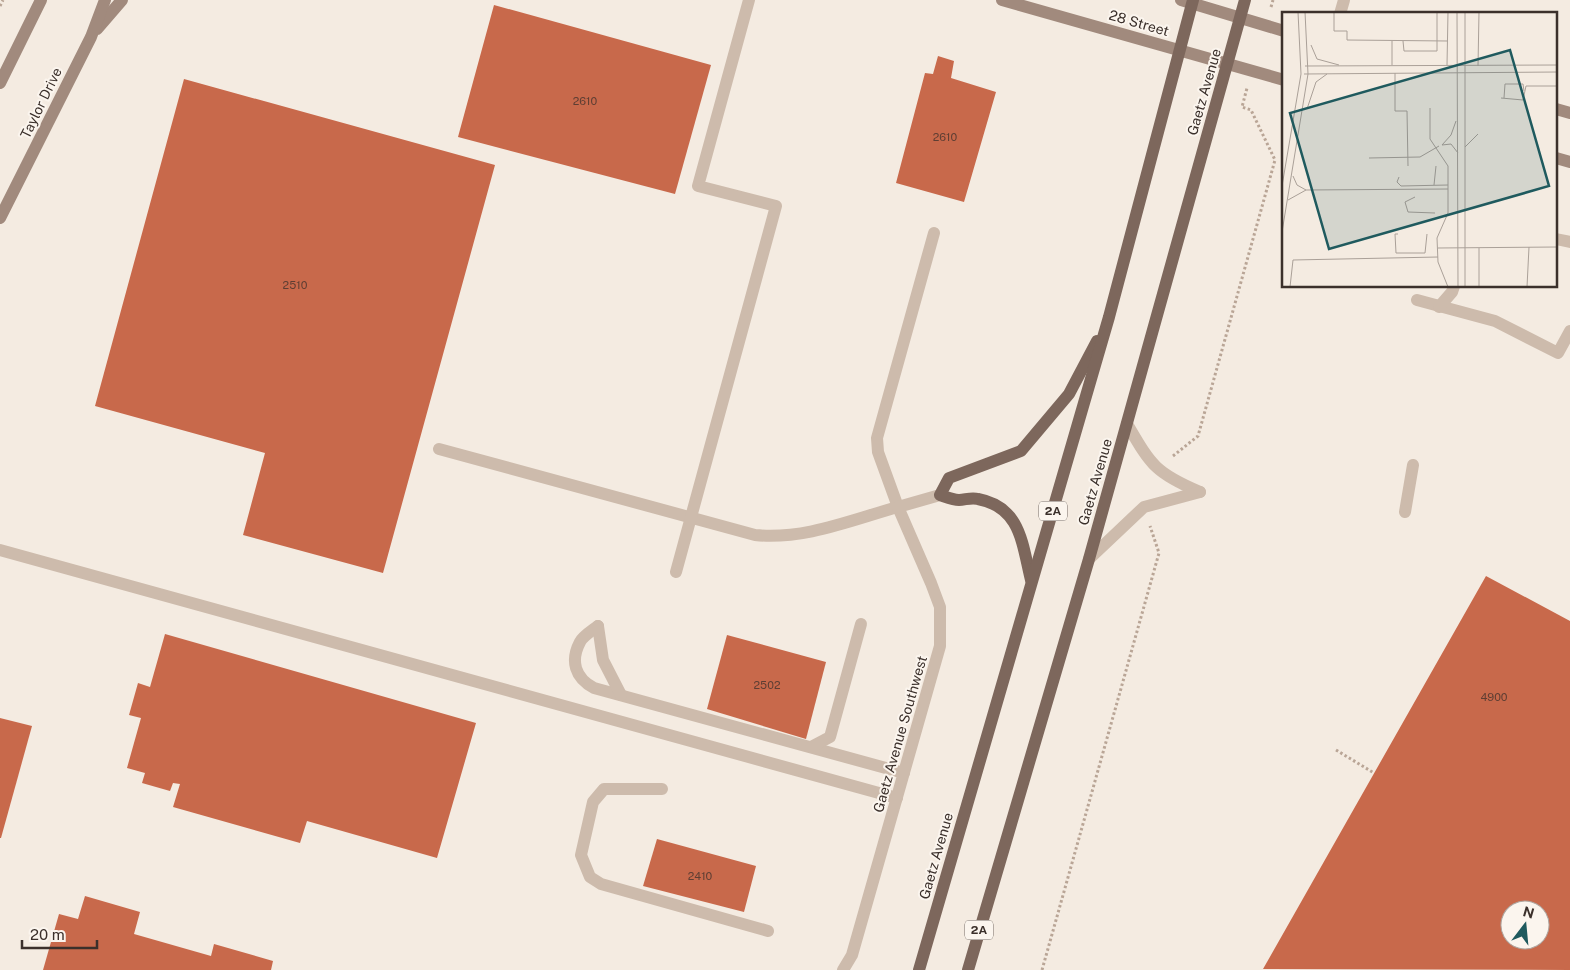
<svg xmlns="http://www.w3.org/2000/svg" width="1570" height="970" viewBox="0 0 1570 970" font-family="'Public Sans',sans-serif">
  <rect width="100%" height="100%" fill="#f4ebe1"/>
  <!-- building -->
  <g fill="#c8694b" fill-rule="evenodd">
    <polygon points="494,5 711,65 675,194 458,137"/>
    <polygon points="938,56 954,61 951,78 996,92 964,202 896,183 925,73 933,74"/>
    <polygon points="184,79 495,165 383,573 243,535 265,453 95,406"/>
    <path d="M1486 576 1570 621V970L1263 969ZM1510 910H1540V940H1510Z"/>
    <polygon points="165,634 476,723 437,858 307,821 300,843 173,807 180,784 173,783 170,791 142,783 145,773 127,768 141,718 129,715 138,683 150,687"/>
    <polygon points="727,635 826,662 806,739 707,709"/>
    <polygon points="0,718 32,726 1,838 0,838"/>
    <polygon points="657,839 756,866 744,912 643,886"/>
    <polygon points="85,896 140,912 134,934 211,956 214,944 273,961 271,970 43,970 59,914 78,919"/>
  </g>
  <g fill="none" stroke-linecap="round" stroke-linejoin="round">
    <!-- path -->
    <g stroke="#b9a596" stroke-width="3" stroke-dasharray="2.5 2.5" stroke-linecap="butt">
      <polyline points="0,6 3,0"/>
      <polyline points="1271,7 1273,0"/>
      <polyline points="1173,456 1198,436 1275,160 1251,110 1242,107 1247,88"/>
      <polyline points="1336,750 1374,773"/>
      <polyline points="1042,970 1159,553 1150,526"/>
    </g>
    <!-- lane -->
    <g stroke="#cdbbac" stroke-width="12">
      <polyline points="1556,239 1570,242"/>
      <polyline points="1417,300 1495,321 1558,353 1570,331"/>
      <polyline points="1439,307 1452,292 1454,286"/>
      <path d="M1127 424C1151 465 1155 473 1200 492"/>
      <path d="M439 449 755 535C804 540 851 520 898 507L878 452 877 438 934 233"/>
      <polyline points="1405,512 1413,465"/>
      <polyline points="0,550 897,798"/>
      <polyline points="1089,559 1144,507 1200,492"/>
      <polyline points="676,572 776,206 698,186 749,0"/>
      <path d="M598 626C593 630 583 636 580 642 570 661 575 678 594 688L904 773"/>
      <polyline points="598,626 603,660 621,695"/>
      <polyline points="811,747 830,737 861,624"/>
      <polyline points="662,789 604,789 593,802 581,855 590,877 601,884 768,931"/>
    </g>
    <!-- street -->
    <g stroke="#cdbbac" stroke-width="12">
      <polyline points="1340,14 1344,0"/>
      <polyline points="843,970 852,955 940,646 940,607 931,583 898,507 940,495"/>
    </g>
    <!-- secondary -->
    <g stroke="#a18a7d" stroke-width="12">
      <polyline points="1002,0 1284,80"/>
      <polyline points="1181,0 1284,31"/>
      <polyline points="97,29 122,0"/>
      <polyline points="0,83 41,0"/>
      <polyline points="1556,109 1570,113"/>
      <polyline points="1556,158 1570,162"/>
      <polyline points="0,218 91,37 105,0"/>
    </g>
    <!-- primary -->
    <g stroke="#7d675c" stroke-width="12">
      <path d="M1031 580C1022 544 1021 507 978 499 971 497 965 500 959 500 953 500 946 497 940 495L949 478 1021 451 1069 394 1097 341"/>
      <polyline points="919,970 1109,317 1193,0"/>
      <polyline points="968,970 1089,559 1245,0"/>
    </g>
  </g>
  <g text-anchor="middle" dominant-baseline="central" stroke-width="4" stroke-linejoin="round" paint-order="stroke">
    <!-- number labels -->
    <g font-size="11" fill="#5e3e33">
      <text x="585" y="101">2610</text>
      <text x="945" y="137">2610</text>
      <text x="295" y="285">2510</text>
      <text x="767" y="685">2502</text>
      <text x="1494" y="697">4900</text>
      <text x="700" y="876">2410</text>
    </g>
    <!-- shield labels -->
    <g fill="#fbf5ee" stroke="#756b66" stroke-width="1">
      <rect x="1039" y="501.5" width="28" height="19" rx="4"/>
      <rect x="965" y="920.5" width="28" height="19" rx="4"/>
    </g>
    <g font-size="12" font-weight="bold" fill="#3b302b">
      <text x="1053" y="511">2A</text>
      <text x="979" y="930">2A</text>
    </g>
    <!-- street labels -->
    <g font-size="14" fill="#3b302b" stroke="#fbf5ee">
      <text transform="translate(1139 23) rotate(16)">28 Street</text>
      <text transform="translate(1204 92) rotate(-74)">Gaetz Avenue</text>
      <text transform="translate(41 103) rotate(-64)">Taylor Drive</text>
      <text transform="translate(1095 482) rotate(-74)">Gaetz Avenue</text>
      <text transform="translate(900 734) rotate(-74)">Gaetz Avenue Southwest</text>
      <text transform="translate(936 856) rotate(-74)">Gaetz Avenue</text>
    </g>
  </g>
  <!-- overview -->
  <g transform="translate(1282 12)">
    <rect width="275" height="275" fill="#f4ebe1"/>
    <path fill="none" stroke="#aaa098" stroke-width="1" d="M52 0V19H65V28L166 29M175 0 176 275M183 0V275M110 29V53M121 29 122 39H155V0M29 33 35 47 57 53M165 53 166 0M23 54 275 53M196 54 197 0M113 61V99H125L126 154M22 62 275 60M219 86 241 88 244 74H275M222 86 223 72H241L242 79M148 96V127L166 154V201L155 226 156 250 166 275M25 97 34 70 45 62M160 133 169 123 174 109M160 133 169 132 176 141M183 135 196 122M87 146 138 145 157 134M11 164 15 173 24 178M117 165 115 170 119 174 166 173M152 173 154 154M0 174 19 62 16 0M133 185 123 190 126 200 153 201M6 188 24 178 166 177M0 220 26 62 23 0M116 222H113L114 241H143L145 222M156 236 275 235M197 236V275M8 275 11 248 156 245M245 275 247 235"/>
    <path fill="#1f5a5e" fill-opacity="0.15" stroke="#1f5a5e" stroke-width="2.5" d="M228 38 267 174 47 237 8 101Z"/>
    <rect width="275" height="275" fill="none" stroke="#3b302b" stroke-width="2.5"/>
  </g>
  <!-- north arrow -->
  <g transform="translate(1525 925) rotate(16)"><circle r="24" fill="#fbf5ee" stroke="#aea6a0"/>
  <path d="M0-4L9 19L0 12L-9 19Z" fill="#1f5a5e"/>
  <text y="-8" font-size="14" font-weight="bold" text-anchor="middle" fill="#3b302b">N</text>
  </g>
  <!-- scale -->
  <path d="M22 940v8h75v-8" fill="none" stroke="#3b302b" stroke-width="2.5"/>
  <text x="30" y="940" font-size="15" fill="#3b302b" stroke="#fbf5ee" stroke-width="4" paint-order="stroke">20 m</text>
</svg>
